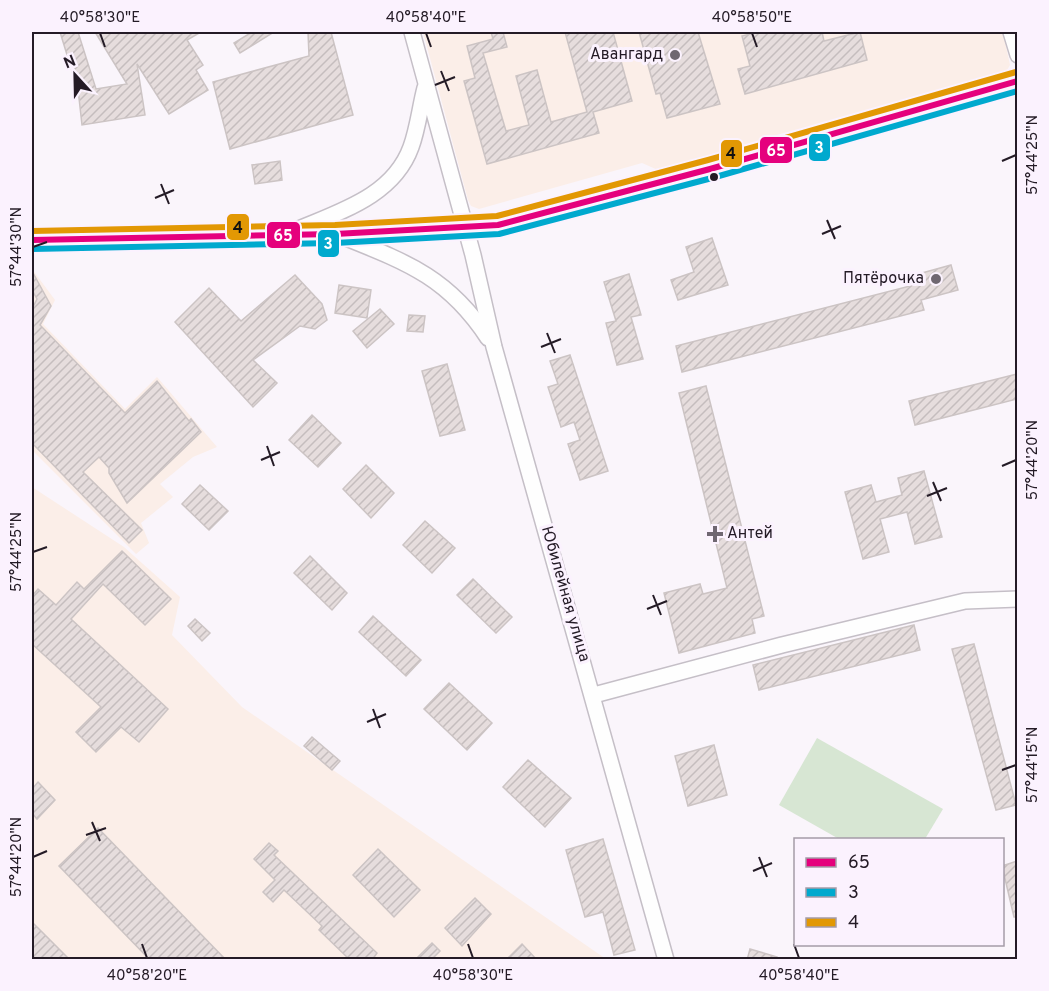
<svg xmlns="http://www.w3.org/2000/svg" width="1049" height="991" viewBox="0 0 1049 991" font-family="Overpass,sans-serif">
  <defs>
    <pattern id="building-hatch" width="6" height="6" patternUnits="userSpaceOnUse" patternTransform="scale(1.5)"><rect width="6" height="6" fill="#e6dddd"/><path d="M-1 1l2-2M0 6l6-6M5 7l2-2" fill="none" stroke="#c5bdbe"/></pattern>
  </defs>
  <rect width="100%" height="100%" fill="#faf5fb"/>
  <!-- industrial -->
  <g fill="#fbeee8">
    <polygon points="423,32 1003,32 1010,65 1006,72 658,170 642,163 479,209 471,206 468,200"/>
    <polygon points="32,269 55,300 43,324 125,409 157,377 217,447 193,457 160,484 173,497 141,523 149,543 136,554 32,450"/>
    <polygon points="32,487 124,547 180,597 172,635 242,707 606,959 32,959"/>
  </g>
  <!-- green -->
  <polygon fill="#d7e6d3" points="817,738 943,809 925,839 839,839 779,805"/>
  <!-- building -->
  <g fill="url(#building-hatch)" stroke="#ccc4c4" stroke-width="1.5">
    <polygon points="60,32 78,32 96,89 127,84 95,32 201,32 187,40 203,65 196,70 208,90 169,114 137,64 145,115 82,125 77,80 75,81"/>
    <polygon points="252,32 274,32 240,53 234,43"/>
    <polygon points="308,32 331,32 353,115 230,149 213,82 309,56"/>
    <polygon points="491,32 503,32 507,47 483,53 506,131 529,125 516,76 537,70 551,122 587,112 565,32 613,32 632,101 593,112 599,133 487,164 464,81 475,78 467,46 493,39"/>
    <polygon points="639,32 698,32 720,104 667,118 660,93 656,94"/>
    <polygon points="758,32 822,32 824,41 860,32 867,60 745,94 738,69 750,66 742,36"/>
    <polygon points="280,161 282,180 255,184 252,165"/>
    <polygon points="712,238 728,285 678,300 671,280 694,272 686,247"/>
    <polygon points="951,265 958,290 921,300 924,310 682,372 676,346 914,285 911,276"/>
    <polygon points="32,271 51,306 40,325 125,413 157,381 189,421 191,419 201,432 127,503 109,473 109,468 99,457 83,472 142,530 129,543 32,443 32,309 37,299 32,290"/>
    <polygon points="629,274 641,315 631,317 643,359 617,365 606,323 616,321 604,282"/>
    <polygon points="295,275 322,304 327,320 315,329 300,326 253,360 277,383 253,407 175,322 209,288 241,321"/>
    <polygon points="339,285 371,290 367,318 335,313"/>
    <polygon points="380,309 394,324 367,348 353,331"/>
    <polygon points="409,315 425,316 423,332 407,331"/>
    <polygon points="570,355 608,471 580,480 568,444 580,440 574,422 561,427 548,387 558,384 550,361"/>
    <polygon points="447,364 465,430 440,436 422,371"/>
    <polygon points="1017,374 1017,399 915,425 909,401"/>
    <polygon points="706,386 764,616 752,619 755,633 679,653 664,593 700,584 703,594 727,588 679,393"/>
    <polygon points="312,415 341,443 318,467 289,440"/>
    <polygon points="366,465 394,493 371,518 343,489"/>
    <polygon points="924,471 942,537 915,544 907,512 880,519 889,552 863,559 845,492 871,485 876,502 902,495 898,478"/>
    <polygon points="200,485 228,511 209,530 182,504"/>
    <polygon points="425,521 455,548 432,573 403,545"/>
    <polygon points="122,551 171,599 145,625 103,584 71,619 168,709 139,742 121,727 96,752 76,732 101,707 32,644 32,596 38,589 56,605 77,582 84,589"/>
    <polygon points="310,556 347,593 332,610 294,573"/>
    <polygon points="473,579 512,617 496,633 457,595"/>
    <polygon points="373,616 421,660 406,676 359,632"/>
    <polygon points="195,619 210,633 202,641 188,626"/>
    <polygon points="914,625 920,650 759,690 753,665"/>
    <polygon points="974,644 1016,805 996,810 952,649"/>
    <polygon points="449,683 492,723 467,750 424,709"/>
    <polygon points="312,737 340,761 332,770 304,746"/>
    <polygon points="714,745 727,795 688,806 675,756"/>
    <polygon points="528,760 571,798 545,827 503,787"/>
    <polygon points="38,782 55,800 37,819 32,813 32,789"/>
    <polygon points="98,828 226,960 150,960 59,866"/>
    <polygon points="603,839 635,950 614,955 603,912 585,917 566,850"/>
    <polygon points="269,843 278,851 274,855 377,953 372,960 350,960 319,930 322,926 284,890 273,902 263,892 275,880 254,859"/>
    <polygon points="378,849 420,890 394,917 353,875"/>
    <polygon points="1017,861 1017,917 1014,917 1002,866"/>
    <polygon points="475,898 491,914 462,946 445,928"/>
    <polygon points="32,922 70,960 32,960"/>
    <polygon points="432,943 440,951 431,960 415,960"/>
    <polygon points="522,944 537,960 506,960"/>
    <polygon points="750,949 777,957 776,960 747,960"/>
  </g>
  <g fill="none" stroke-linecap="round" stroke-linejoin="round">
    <!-- minor casing -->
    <g stroke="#c5bfc7" stroke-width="18">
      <g id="minor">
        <polyline points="412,32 473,255 494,347 666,960"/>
        <polyline points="1011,32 1018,55"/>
        <path d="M294 231C338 212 393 197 411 147 418 128 420 107 425 88"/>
        <path d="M341 236C406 262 448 277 488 338"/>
        <polyline points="594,695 782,645 965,601 1018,599"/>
      </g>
    </g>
    <!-- highway casing -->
    <g stroke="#c5bfc7" stroke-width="26">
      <polyline id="highway" points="32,240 335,234 498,225 710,169 1018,81"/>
    </g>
    <!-- minor -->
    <use href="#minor" stroke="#fefefe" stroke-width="15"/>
    <!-- highway -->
    <use href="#highway" stroke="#fefefe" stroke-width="22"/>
    <!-- bus-1 casing -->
    <g stroke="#fbf2fe" stroke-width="10">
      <polyline id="bus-1" points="32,240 335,234 498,225 710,169 1018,81"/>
    </g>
    <!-- bus-2 casing -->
    <g stroke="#fbf2fe" stroke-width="10">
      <polyline id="bus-2" points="32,249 335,243 499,234 712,178 1018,91"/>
    </g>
    <!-- bus-3 casing -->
    <g stroke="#fbf2fe" stroke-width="10">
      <polyline id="bus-3" points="32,231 335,225 497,216 708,160 1016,72"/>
    </g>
    <!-- bus-1 -->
    <use href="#bus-1" stroke="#e5007d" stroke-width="6"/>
    <!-- bus-2 -->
    <use href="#bus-2" stroke="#00a9ce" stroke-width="6"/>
    <!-- bus-3 -->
    <use href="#bus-3" stroke="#e29804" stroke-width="6"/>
  </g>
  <!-- ticks -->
  <path fill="none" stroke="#241b26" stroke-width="2" d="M100 33 105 47M426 33 431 47M752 33 757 47M441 71 449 91M435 85 455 77M1002 161 1016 155M161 184 169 204M155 198 174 190M827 220 835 239M822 234 841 226M33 247 47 242M547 333 555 353M541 347 561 339M267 446 274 466M261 460 280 452M1002 466 1016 460M933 482 941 501M927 496 947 488M33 552 47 547M653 595 661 615M647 609 667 601M373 709 380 728M367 722 386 714M1002 770 1016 765M92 822 100 841M86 835 106 828M33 857 47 851M759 857 767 877M753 871 772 863M142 944 147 958M468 944 473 958M794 944 799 958"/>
  <!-- markers -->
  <g fill="#6f6771" stroke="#fbf2fe" stroke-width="2">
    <circle cx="675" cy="55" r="6"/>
    <circle cx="936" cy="279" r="6"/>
    <path d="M712 525h6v6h6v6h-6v6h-6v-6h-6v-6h6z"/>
  </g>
  <circle fill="#241b26" stroke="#fbf2fe" stroke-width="2" cx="714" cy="177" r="5"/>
  <g text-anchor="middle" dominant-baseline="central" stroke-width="6" stroke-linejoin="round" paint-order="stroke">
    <!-- poi labels -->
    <g font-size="16" fill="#241b26" stroke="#fbf2fe" text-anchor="end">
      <text x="663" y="55">Авангард</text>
      <text x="924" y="279">Пятёрочка</text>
      <text x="727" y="534" text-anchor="start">Антей</text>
    </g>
    <!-- street labels -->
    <g font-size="16" fill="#241b26" stroke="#fbf2fe">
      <text transform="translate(565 594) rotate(74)">Юбилейная улица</text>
    </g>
  </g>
  <g stroke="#fbf2fe" stroke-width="2">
    <rect x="808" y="133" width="23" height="29" rx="6" fill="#00a9ce"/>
    <rect x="759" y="136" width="34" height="28" rx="6" fill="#e5007d"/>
    <rect x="720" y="139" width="23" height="29" rx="6" fill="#e29804"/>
    <rect x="226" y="213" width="24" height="28" rx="6" fill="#e29804"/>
    <rect x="266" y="221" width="35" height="28" rx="6" fill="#e5007d"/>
    <rect x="317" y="229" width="23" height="29" rx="6" fill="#00a9ce"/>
  </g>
  <g font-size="16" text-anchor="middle" font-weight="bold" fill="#fff">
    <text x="819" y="153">3</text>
    <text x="776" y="156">65</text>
    <text x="283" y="241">65</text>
    <text x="328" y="249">3</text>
  </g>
  <g font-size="16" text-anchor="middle" font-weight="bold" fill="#111">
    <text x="731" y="159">4</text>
    <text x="238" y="233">4</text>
  </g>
  <!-- border -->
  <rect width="1049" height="991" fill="none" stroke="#fbf2fe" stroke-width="66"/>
  <!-- legend -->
  <rect x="794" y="838" width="210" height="108" fill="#fbf2fe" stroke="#a59ca8" stroke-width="1.5"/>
  <rect x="806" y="858" width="30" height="9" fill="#e5007d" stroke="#a59ca8" stroke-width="1.5"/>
  <text x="848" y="868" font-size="18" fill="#241b26">65</text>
  <rect x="806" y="888" width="30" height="9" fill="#00a9ce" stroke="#a59ca8" stroke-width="1.5"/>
  <text x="848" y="898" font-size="18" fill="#241b26">3</text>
  <rect x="806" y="918" width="30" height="9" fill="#e29804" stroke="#a59ca8" stroke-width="1.5"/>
  <text x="848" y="928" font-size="18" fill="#241b26">4</text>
  <!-- north arrow -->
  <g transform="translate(75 75) rotate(338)" stroke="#fbf2fe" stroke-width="4.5" paint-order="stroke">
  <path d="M0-4.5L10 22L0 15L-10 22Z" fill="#241b26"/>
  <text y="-9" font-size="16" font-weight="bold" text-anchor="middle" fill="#241b26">N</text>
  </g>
  <rect x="33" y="33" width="983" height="925" fill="none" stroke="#241b26" stroke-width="2"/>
  <g font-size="15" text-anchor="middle" fill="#241b26">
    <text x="100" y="22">40°58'30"E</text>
    <text x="426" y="22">40°58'40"E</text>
    <text x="752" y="22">40°58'50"E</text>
    <text transform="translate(1032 155) rotate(-90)" y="5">57°44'25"N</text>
    <text transform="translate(16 247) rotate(-90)" y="5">57°44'30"N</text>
    <text transform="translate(1032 460) rotate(-90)" y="5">57°44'20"N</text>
    <text transform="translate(16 552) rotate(-90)" y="5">57°44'25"N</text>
    <text transform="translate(1032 765) rotate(-90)" y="5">57°44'15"N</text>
    <text transform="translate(16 857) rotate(-90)" y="5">57°44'20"N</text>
    <text x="147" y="980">40°58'20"E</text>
    <text x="473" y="980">40°58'30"E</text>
    <text x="799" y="980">40°58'40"E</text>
  </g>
</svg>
